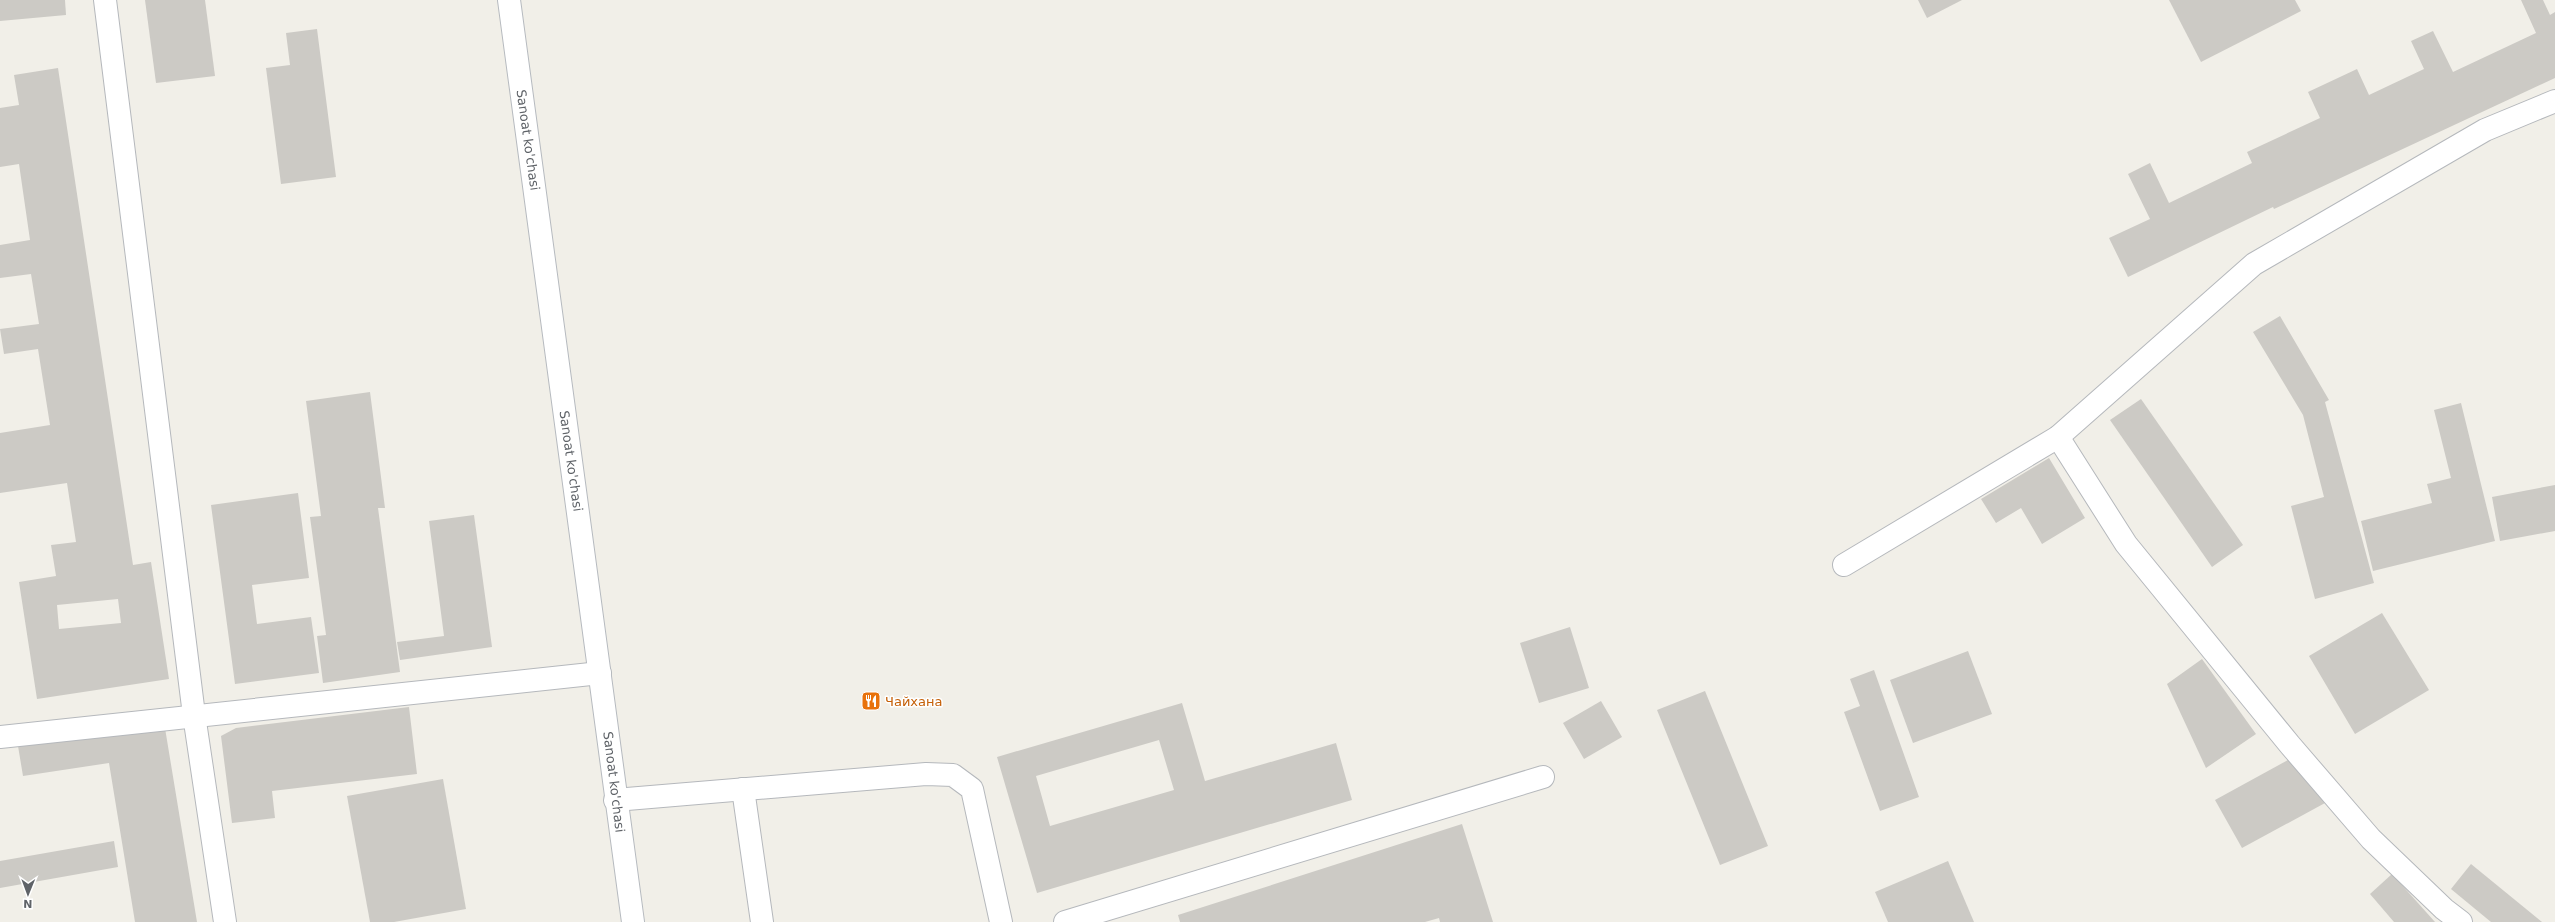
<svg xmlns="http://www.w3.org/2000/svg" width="2555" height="922" viewBox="0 0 2555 922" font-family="'DejaVu Sans',sans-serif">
  <rect width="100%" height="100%" fill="#f1efe8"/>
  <!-- building -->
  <g fill="#cccac5" fill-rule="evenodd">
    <polygon points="0,0 65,0 66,15 0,21"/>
    <polygon points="145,0 205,0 215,76 156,83"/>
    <polygon points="1918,0 1962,0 1927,18"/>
    <polygon points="2169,0 2295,0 2301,11 2201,62"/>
    <polygon points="2521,0 2543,0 2550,15 2555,12 2555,78 2274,209 2273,207 2128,277 2109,238 2150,219 2128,174 2150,163 2169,203 2252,163 2247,152 2320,118 2308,92 2357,69 2369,95 2424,69 2411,41 2433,31 2453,72 2536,33"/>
    <polygon points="317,29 336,177 281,184 266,68 290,65 286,33"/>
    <path d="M58 68 133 565 151 562 169 679 37 699 19 582 56 576 51 545 76 542 67 483 0 493V433L50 425 38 349 4 354 0 329 39 324 31 274 0 278V245L30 240 19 164 0 167V108L19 105 14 75ZM118 599 121 623 59 629 57 605Z"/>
    <polygon points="2280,316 2329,400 2325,402 2374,583 2315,599 2291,506 2324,497 2303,415 2253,332"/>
    <polygon points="370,392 385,508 378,508 400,672 323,683 317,636 326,635 310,517 321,516 306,401"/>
    <polygon points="2141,399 2243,545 2212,567 2110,420"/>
    <polygon points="2461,403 2495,541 2373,571 2361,521 2432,503 2427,484 2451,478 2434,410"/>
    <polygon points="2049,458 2085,518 2042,544 2021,508 1996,523 1981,499"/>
    <polygon points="2555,485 2555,531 2500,541 2492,497"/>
    <polygon points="298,493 309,578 252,585 257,624 311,617 319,673 235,684 211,505"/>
    <polygon points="474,515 492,647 400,660 397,642 444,636 429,521"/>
    <polygon points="2382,613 2429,690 2355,734 2309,656"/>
    <polygon points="1570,627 1589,688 1539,703 1520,643"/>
    <polygon points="1968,651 1992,714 1913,743 1890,680"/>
    <polygon points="2202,659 2256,734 2206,768 2167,684"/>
    <polygon points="1874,670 1919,797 1880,811 1844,712 1860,706 1850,679"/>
    <polygon points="1705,691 1768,846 1720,865 1657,710"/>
    <polygon points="1601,701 1622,737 1584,759 1563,723"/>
    <path d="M1182 703 1205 781 1336 743 1352 800 1037 893 997 757ZM1159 740 1174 790 1050 826 1036 776Z"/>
    <polygon points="409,707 417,774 272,791 275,818 232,823 221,736 236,728"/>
    <polygon points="164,722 197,922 135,922 109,763 23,776 18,746"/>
    <polygon points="2288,760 2325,803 2242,848 2215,800"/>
    <polygon points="443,779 466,909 394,922 370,922 347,796"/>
    <polygon points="1462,824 1493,922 1440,922 1439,918 1425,922 1180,922 1178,915"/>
    <polygon points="114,841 118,867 0,888 0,861"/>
    <polygon points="1948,861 1974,922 1888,922 1875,892"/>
    <polygon points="2471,864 2542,922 2491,922 2451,889"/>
    <polygon points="2392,874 2435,922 2394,922 2370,894"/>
  </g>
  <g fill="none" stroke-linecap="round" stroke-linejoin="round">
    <!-- service casing -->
    <g stroke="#b5b8bc" stroke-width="24">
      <g id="service">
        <polyline points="743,789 762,922"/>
        <polyline points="615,800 926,774 953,775 972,789 1001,922"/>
        <polyline points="1065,922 1543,777"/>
      </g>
    </g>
    <!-- minor casing -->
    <g stroke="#b5b8bc" stroke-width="24">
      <g id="minor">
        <polyline points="105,0 194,715 225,922"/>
        <polyline points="2058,437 2126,544 2290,745 2371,839 2444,909 2461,922"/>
        <polyline points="1844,565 2058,437 2254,264 2485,130 2555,101"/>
        <polyline points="0,737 600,673"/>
      </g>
    </g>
    <!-- secondary casing -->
    <g stroke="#b6babf" stroke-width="24">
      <polyline id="secondary" points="509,0 633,922"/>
    </g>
    <!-- service -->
    <use href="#service" stroke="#fff" stroke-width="22"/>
    <!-- minor -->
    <use href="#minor" stroke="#fff" stroke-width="22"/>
    <!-- secondary -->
    <use href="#secondary" stroke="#fff" stroke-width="22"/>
  </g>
  <!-- icons -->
  <defs>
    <g id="restaurant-square" transform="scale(1)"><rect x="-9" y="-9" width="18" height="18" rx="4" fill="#e8710a" stroke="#fff"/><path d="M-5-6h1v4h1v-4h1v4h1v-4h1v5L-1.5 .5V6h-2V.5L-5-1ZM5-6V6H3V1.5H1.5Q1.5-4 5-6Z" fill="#fff"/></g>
  </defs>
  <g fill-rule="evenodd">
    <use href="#restaurant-square" x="871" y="701"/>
  </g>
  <g text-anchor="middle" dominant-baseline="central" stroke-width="3" stroke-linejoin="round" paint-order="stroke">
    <!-- street labels -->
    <g font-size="13" fill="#5f6368" stroke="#fff">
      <text transform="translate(528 140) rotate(82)">Sanoat ko'chasi</text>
      <text transform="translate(571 461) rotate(82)">Sanoat ko'chasi</text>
      <text transform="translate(614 782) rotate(83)">Sanoat ko'chasi</text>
    </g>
    <!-- food labels -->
    <g font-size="13" fill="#c56008" stroke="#fff" text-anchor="start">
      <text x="885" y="701">Чайхана</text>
    </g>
  </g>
  <!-- north arrow -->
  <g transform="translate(28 894) rotate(181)" stroke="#ffffff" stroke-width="3" paint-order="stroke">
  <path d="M0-3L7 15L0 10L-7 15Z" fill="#5f6368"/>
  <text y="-6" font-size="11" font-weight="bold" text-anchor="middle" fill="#5f6368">N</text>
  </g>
</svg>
